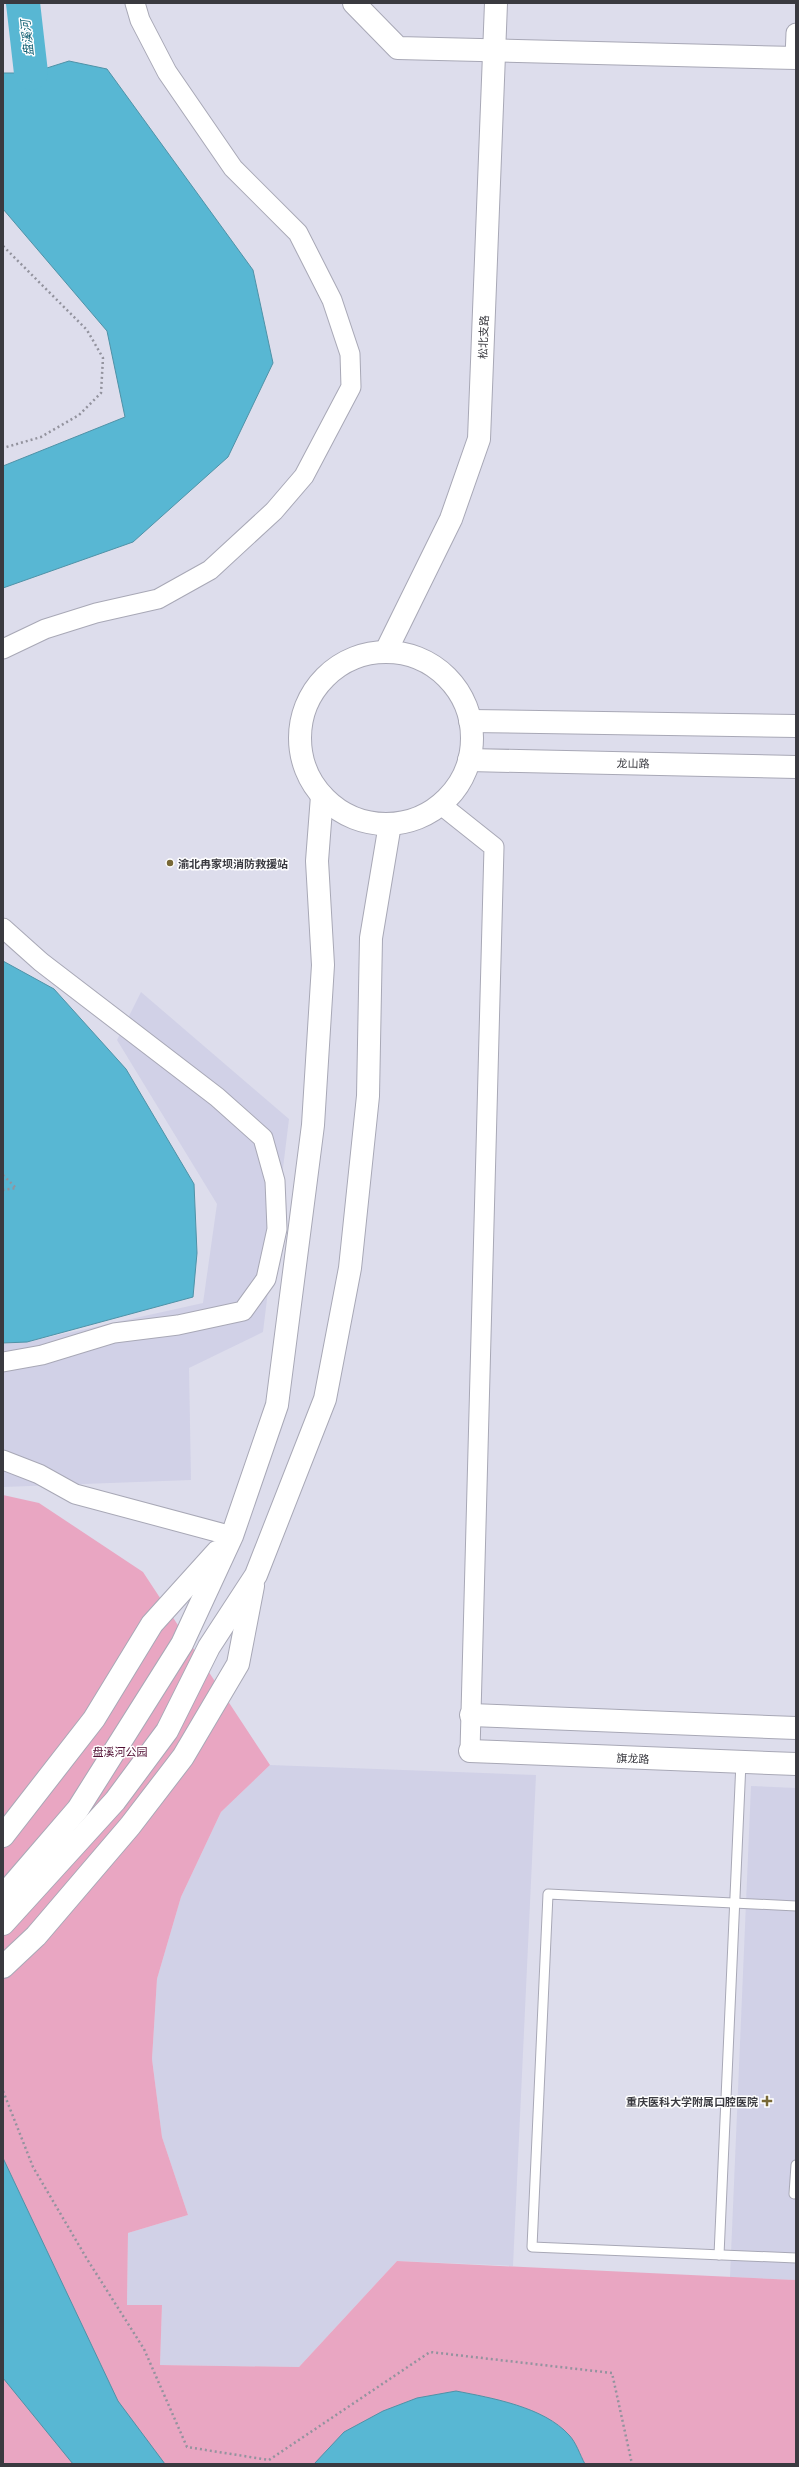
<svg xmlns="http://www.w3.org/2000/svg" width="799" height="2467" viewBox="0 0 799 2467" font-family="'Noto Sans','Noto Sans SC',sans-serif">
  <rect width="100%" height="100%" fill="#ddddec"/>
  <!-- built -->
  <g fill="#d1d1e7">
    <polygon points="141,992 289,1119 263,1332 189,1368 191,1480 3,1487 3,1344 27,1342 203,1303 217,1204 117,1040"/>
    <polygon points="270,1765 536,1775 513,2266 397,2261 299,2367 160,2365 162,2305 127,2306 128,2233 188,2215 162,2137 152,2059 157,1979 181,1897 221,1812"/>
    <polygon points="751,1786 796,1788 796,2280 730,2277"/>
  </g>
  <!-- green -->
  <polygon fill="#e9a6c2" points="3,1495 39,1503 143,1572 270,1765 221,1812 181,1897 157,1979 152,2059 162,2137 188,2215 128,2233 127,2305 162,2305 160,2365 299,2367 397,2261 796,2280 796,2464 3,2464"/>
  <!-- water -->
  <g fill="#58b7d3" stroke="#4f92a7">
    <polygon points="69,61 107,69 253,270 273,363 228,457 133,542 3,588 3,466 125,417 107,331 3,209 3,73 31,73"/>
    <polygon points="3,961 54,989 126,1069 194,1184 197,1253 193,1297 27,1342 3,1343"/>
    <polygon points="3,2158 118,2401 165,2464 73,2464 3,2378"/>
    <path d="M456 2391C492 2398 544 2407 569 2435 576 2442 580 2455 585 2464H314L344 2432 383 2411 417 2398Z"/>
  </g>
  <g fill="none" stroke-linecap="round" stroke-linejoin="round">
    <!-- river -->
    <polyline stroke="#58b7d3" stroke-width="34" points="23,3 31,73"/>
    <!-- service casing -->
    <g stroke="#a8a8b6" stroke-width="11">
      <g id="service">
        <polyline points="796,1906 548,1894 532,2247 796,2258"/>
        <polyline points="794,2194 796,2165"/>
        <polyline points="719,2255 741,1762"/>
      </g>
    </g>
    <!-- minor casing -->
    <g stroke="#a8a8b6" stroke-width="21">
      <g id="minor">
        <polyline points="795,58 796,33"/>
        <polyline points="3,649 45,629 96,613 158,599 210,570 274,511 304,476 351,387 350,354 332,300 298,233 233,168 167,72 140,20 135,3"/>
        <polyline points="440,804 494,847 470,1751"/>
        <polyline points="3,928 41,962 217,1097 263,1138 275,1181 277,1229 266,1279 243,1311 178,1325 114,1333 42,1355 3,1362"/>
        <polyline points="3,1460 39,1474 75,1494 232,1536"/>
      </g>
    </g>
    <!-- tertiary casing -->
    <g stroke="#a8a8b6" stroke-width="24">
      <g id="tertiary">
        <polyline points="354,3 398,48 796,58"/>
        <polyline points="386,651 451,519 479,439 496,3"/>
      </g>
    </g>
    <!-- secondary casing -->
    <g stroke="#a8a8b6" stroke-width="24">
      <g id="secondary">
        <polyline points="471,1715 796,1728"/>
        <polyline points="470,1751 796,1764"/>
      </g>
    </g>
    <!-- primary casing -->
    <g stroke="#a8a8b6" stroke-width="24">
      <g id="primary">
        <circle cx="386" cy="738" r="86"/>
        <polyline points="470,721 796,726"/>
        <polyline points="469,760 796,767"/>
        <polyline points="3,1836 94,1719 152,1624 217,1552"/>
        <polyline points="3,1896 78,1809 182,1644 232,1536 277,1405 313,1125 323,965 317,861 322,796"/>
        <polyline points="3,1924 115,1801 167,1731 209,1647 256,1575 325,1399 350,1268 368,1096 371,938 390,824"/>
        <polyline points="3,1967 36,1936 130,1826 183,1757 238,1664 253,1586"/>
      </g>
    </g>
    <!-- path -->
    <g stroke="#93939e" stroke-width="2.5" stroke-dasharray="2 3" stroke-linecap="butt">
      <polyline points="3,246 87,330 103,358 101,393 79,415 41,437 3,448"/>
      <polyline points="3,1175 16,1188 3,1190"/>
      <polyline points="3,2091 33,2167 87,2259 144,2349 187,2447 269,2460 430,2352 612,2373 632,2464"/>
    </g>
    <!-- service -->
    <use href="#service" stroke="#fff" stroke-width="9"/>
    <!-- minor -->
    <use href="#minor" stroke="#fff" stroke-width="19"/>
    <!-- tertiary -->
    <use href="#tertiary" stroke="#fff" stroke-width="22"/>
    <!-- secondary -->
    <use href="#secondary" stroke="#fff" stroke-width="22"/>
    <!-- primary -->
    <use href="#primary" stroke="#fff" stroke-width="22"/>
  </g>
  <!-- markers -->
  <g fill="#786836" stroke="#fff" stroke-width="1.5">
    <circle cx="170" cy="863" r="4"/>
    <path d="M765 2095h4v4h4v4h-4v4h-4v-4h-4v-4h4z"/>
  </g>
  <g text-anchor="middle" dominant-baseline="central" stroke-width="3" stroke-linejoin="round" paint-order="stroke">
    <!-- street labels -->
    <g font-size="11" fill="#3a3a40" stroke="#fff">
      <text transform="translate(483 337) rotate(-88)">松北支路</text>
      <text transform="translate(633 763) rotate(1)">龙山路</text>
      <text transform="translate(633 1758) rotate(2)">旗龙路</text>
    </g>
    <!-- poi labels -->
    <g font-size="11" font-weight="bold" fill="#3a3a40" stroke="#fff" text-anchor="start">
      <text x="178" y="863">渝北冉家坝消防救援站</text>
      <text x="758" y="2101" text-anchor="end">重庆医科大学附属口腔医院</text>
    </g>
    <!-- park labels -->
    <g font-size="11" fill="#500e32" stroke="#fff">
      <text x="120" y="1751">盘溪河公园</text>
    </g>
    <!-- water labels -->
    <g font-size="12" font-style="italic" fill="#0b5c70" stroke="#fff">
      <text transform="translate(27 38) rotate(-96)">盘溪河</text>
    </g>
  </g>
  <!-- border -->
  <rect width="799" height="2467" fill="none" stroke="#3a3a40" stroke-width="8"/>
</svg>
